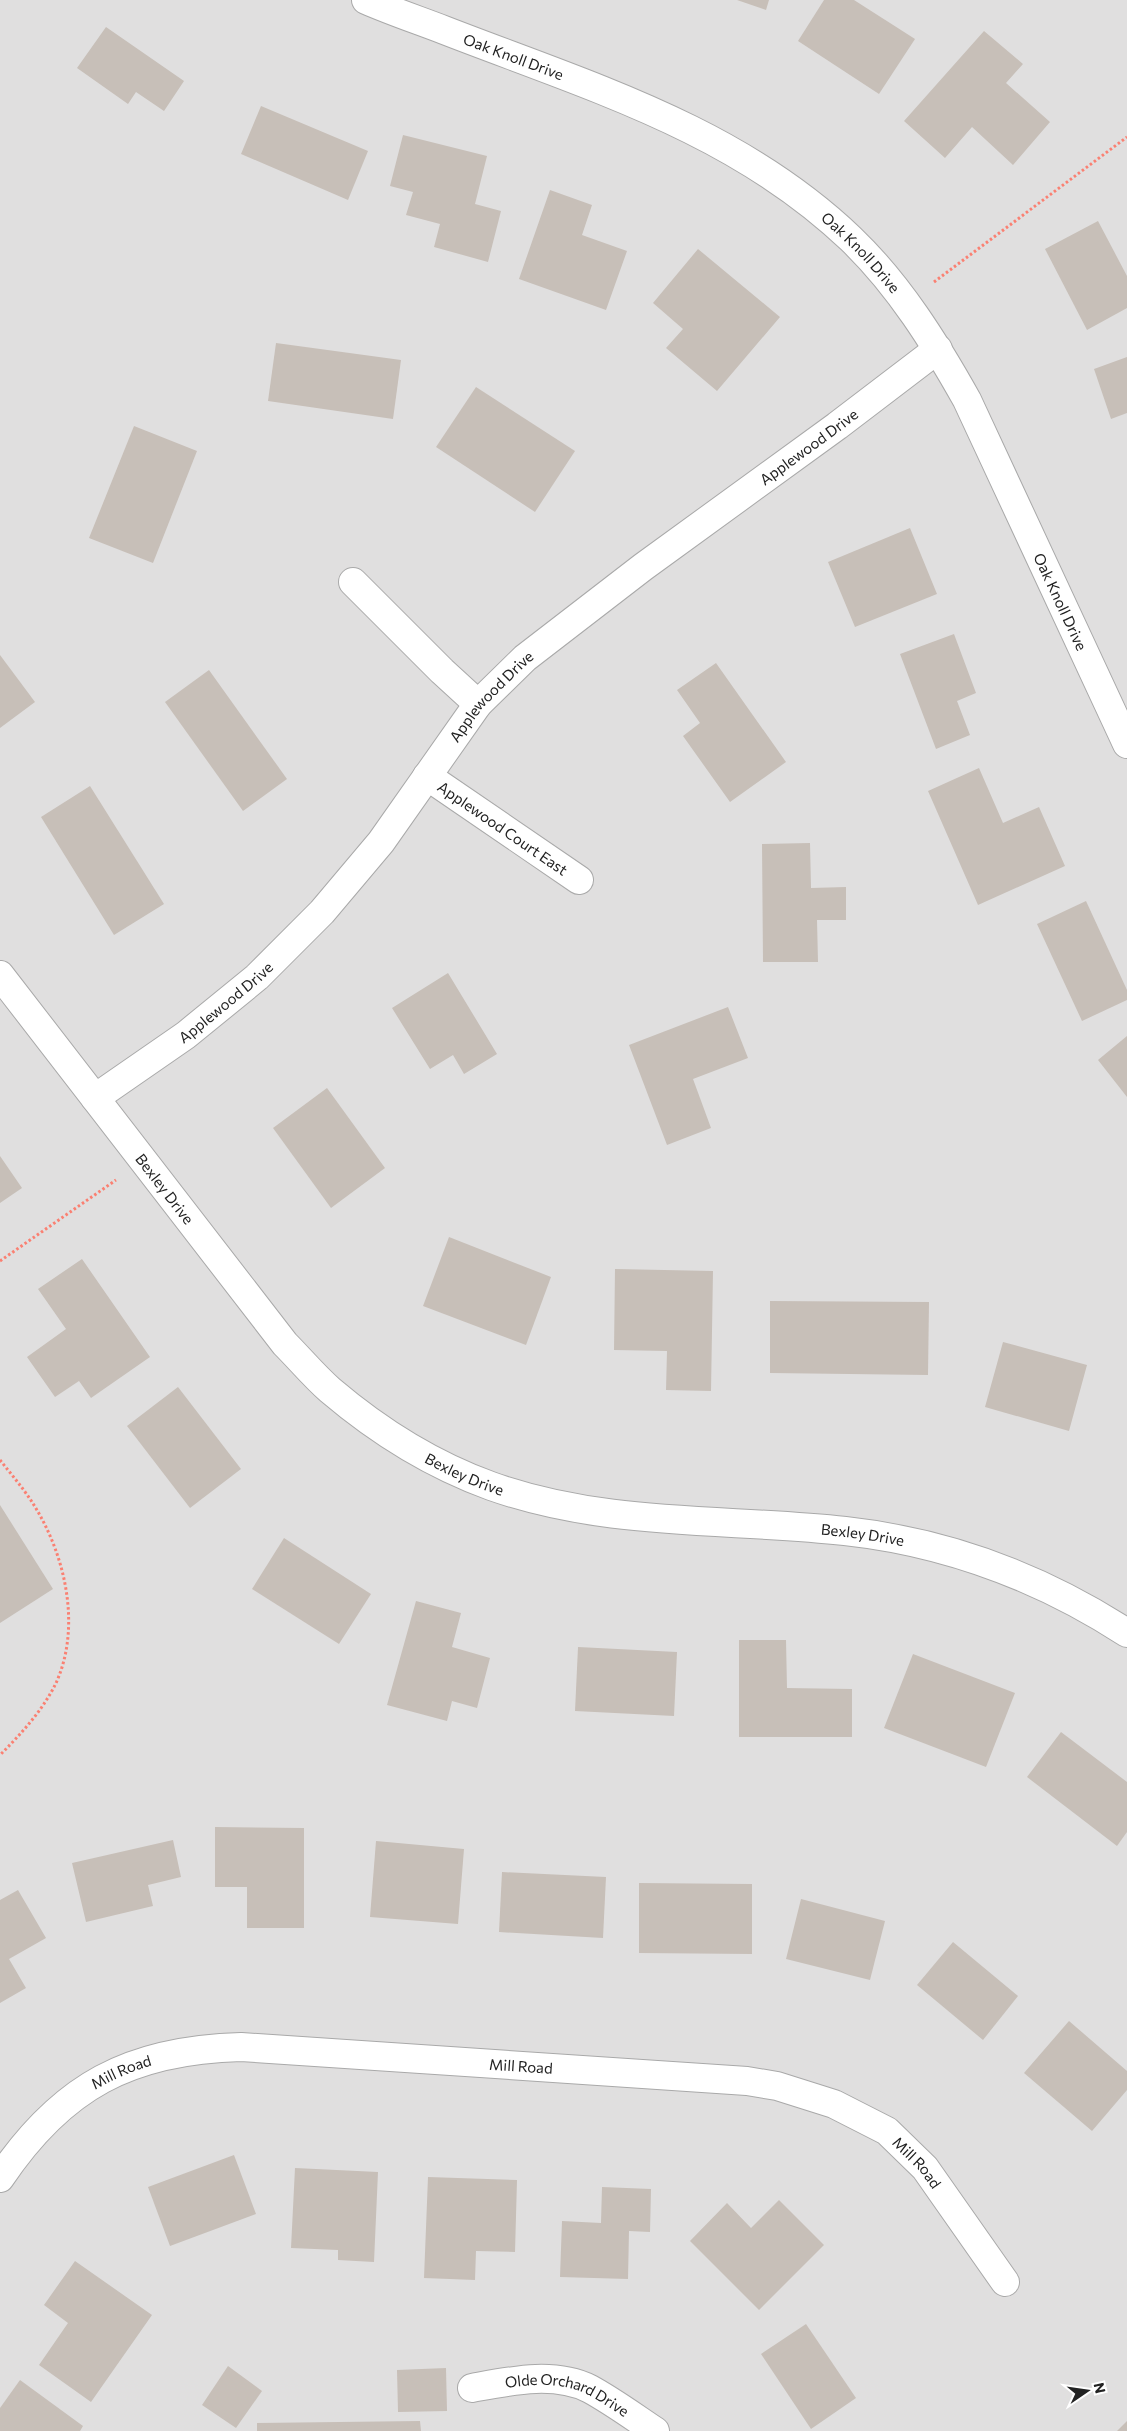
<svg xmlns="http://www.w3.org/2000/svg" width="1127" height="2431" viewBox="0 0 1127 2431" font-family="Commissioner,sans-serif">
  <rect width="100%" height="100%" fill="#f2efe9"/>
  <!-- residential -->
  <rect fill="#e0dfdf" x="0" y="0" width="1127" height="2431"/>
  <!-- building -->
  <g fill="#c7bfb8">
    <polygon points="737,0 769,0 766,10"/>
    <polygon points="824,0 854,0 915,39 879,94 798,41"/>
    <polygon points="106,27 184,81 164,111 136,92 128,104 77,68"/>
    <polygon points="984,31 1023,64 1006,83 1050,122 1013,165 972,127 945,158 904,121"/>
    <polygon points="261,106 368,151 348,200 241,154"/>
    <polygon points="403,135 487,156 475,204 501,211 488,262 434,247 440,224 406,215 413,192 390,186"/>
    <polygon points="550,190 592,205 582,235 627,251 606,310 519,279"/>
    <polygon points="1098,221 1127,276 1127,308 1087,330 1045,249"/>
    <polygon points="698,249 780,317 717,391 666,348 683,329 653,303"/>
    <polygon points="276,343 401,360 393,419 268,401"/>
    <polygon points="1127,357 1127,413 1111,419 1094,369"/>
    <polygon points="476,387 575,451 535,512 436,447"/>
    <polygon points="134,426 197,451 153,563 89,538"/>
    <polygon points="910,528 937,594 855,627 828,562"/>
    <polygon points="954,634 976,693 957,701 970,735 936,749 900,654"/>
    <polygon points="0,655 35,702 0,728"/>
    <polygon points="716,663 786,762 730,802 683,736 700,723 677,690"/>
    <polygon points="209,670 287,779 243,811 165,702"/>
    <polygon points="979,768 1003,823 1039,807 1065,866 978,905 928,791"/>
    <polygon points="90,786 164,904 114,935 41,817"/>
    <polygon points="810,843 811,888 846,887 846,920 817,920 818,962 763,962 762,844"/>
    <polygon points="1086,901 1127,990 1127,1000 1082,1021 1037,924"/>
    <polygon points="448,973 497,1054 464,1074 453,1055 430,1069 392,1008"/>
    <polygon points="728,1007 748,1058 693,1079 711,1128 667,1145 629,1045"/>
    <polygon points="1127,1036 1127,1097 1098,1060"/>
    <polygon points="327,1088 385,1168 331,1208 273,1128"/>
    <polygon points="0,1156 22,1188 0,1203"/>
    <polygon points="449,1237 551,1277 526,1345 423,1306"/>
    <polygon points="82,1259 150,1357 91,1398 79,1381 55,1397 27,1357 66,1329 38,1289"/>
    <polygon points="615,1269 713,1271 711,1391 666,1390 667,1351 614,1350"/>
    <polygon points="770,1301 929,1302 928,1375 770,1373"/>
    <polygon points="1003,1342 1087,1365 1069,1431 985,1407"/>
    <polygon points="178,1387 241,1469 190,1508 127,1426"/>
    <polygon points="0,1505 53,1589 0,1623"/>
    <polygon points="284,1538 371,1594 339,1644 252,1589"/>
    <polygon points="416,1601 461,1613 452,1647 490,1658 477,1708 452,1701 447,1721 387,1705"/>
    <polygon points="739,1640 786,1640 787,1688 852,1689 852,1737 739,1737"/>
    <polygon points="578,1647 677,1652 674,1716 575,1711"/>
    <polygon points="913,1654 1015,1693 986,1767 884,1728"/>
    <polygon points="1061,1732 1127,1782 1127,1832 1117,1846 1027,1777"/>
    <polygon points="215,1827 304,1828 304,1928 247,1928 247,1887 215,1887"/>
    <polygon points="173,1840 181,1877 148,1885 153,1906 86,1922 72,1863"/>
    <polygon points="376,1841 464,1849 458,1924 370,1917"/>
    <polygon points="502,1872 606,1877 603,1938 499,1932"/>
    <polygon points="639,1883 752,1884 752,1954 639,1953"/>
    <polygon points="18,1890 46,1938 9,1959 26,1988 0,2003 0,1900"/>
    <polygon points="801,1899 885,1921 870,1980 786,1959"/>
    <polygon points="953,1942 1018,1996 983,2040 917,1985"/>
    <polygon points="1069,2021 1127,2071 1127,2090 1092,2131 1024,2073"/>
    <polygon points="234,2155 256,2214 170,2246 148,2187"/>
    <polygon points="295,2168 378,2172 374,2262 338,2260 338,2250 291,2248"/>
    <polygon points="428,2177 517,2180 515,2252 476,2251 475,2280 424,2278"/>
    <polygon points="602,2187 651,2189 650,2232 629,2231 628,2279 560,2277 562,2221 601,2223"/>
    <polygon points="779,2200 824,2245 759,2310 690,2241 727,2203 751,2228"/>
    <polygon points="75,2261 152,2315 91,2402 39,2365 68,2323 44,2305"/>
    <polygon points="806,2324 856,2398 811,2429 761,2354"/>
    <polygon points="228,2366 262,2391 236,2428 202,2405"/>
    <polygon points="446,2368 447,2411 398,2412 397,2370"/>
    <polygon points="20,2380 83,2426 80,2431 0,2431 0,2408"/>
    <polygon points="420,2421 421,2431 257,2431 257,2423"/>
    <polygon points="1127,2421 1127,2431 1117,2431"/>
  </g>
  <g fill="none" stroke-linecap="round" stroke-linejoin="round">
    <!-- minor casing -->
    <g stroke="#a9a9a9" stroke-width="30">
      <g id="minor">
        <path id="s1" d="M366 0C391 11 418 20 444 30 588 86 736 129 851 239 899 285 935 343 967 400L1127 744"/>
        <polyline points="353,582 442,671 478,704"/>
        <path id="s2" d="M427 776 579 880"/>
        <path id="s3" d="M0 975 285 1344C300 1359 314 1376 330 1390 377 1430 433 1465 491 1486 606 1527 726 1518 845 1531 946 1542 1042 1578 1127 1633"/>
        <path id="s4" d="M95 1098 186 1035 257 977 322 912 381 842 478 704 525 658 643 567 837 426 938 349"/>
        <path id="s5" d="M0 2178C62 2086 130 2050 241 2047L747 2081 777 2086 834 2104 887 2131 925 2168 1005 2282"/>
        <path id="s6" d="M472 2388C510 2381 554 2371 590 2389 612 2401 634 2417 655 2431"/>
      </g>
    </g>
    <!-- path -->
    <g stroke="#fa8072" stroke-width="3" stroke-dasharray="2.5 2.5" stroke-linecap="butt">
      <polyline points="934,282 1127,137"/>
      <polyline points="0,1261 116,1180"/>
      <path d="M0 1460C11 1474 23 1488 32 1502 65 1553 82 1626 56 1683 43 1710 21 1734 0 1755"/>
    </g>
    <!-- minor -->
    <use href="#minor" stroke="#fff" stroke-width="28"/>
  </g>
  <g text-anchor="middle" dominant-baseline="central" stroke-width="4.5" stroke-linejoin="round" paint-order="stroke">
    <!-- street labels -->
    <g font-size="15" fill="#222" stroke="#fff">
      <text stroke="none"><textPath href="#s1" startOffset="158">Oak Knoll Drive</textPath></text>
      <text stroke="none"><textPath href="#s1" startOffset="561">Oak Knoll Drive</textPath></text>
      <text stroke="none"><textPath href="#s4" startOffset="974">Applewood Drive</textPath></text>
      <text stroke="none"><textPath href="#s1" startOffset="966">Oak Knoll Drive</textPath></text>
      <text stroke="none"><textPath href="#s4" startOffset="569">Applewood Drive</textPath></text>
      <text stroke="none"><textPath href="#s2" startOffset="92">Applewood Court East</textPath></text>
      <text stroke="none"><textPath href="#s4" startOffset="162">Applewood Drive</textPath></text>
      <text stroke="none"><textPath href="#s3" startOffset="270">Bexley Drive</textPath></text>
      <text stroke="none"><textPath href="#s3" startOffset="690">Bexley Drive</textPath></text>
      <text stroke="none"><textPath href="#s3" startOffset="1095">Bexley Drive</textPath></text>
      <text stroke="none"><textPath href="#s5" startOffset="568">Mill Road</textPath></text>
      <text stroke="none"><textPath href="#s5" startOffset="164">Mill Road</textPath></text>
      <text stroke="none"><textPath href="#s5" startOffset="988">Mill Road</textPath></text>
      <text stroke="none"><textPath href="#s6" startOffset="99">Olde Orchard Drive</textPath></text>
    </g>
  </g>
  <!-- north arrow -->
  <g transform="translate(1087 2391) rotate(77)" stroke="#ffffff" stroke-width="4" paint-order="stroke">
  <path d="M0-4L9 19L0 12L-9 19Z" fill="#222222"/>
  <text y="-8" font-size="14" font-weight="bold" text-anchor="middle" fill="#222222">N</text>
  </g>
</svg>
